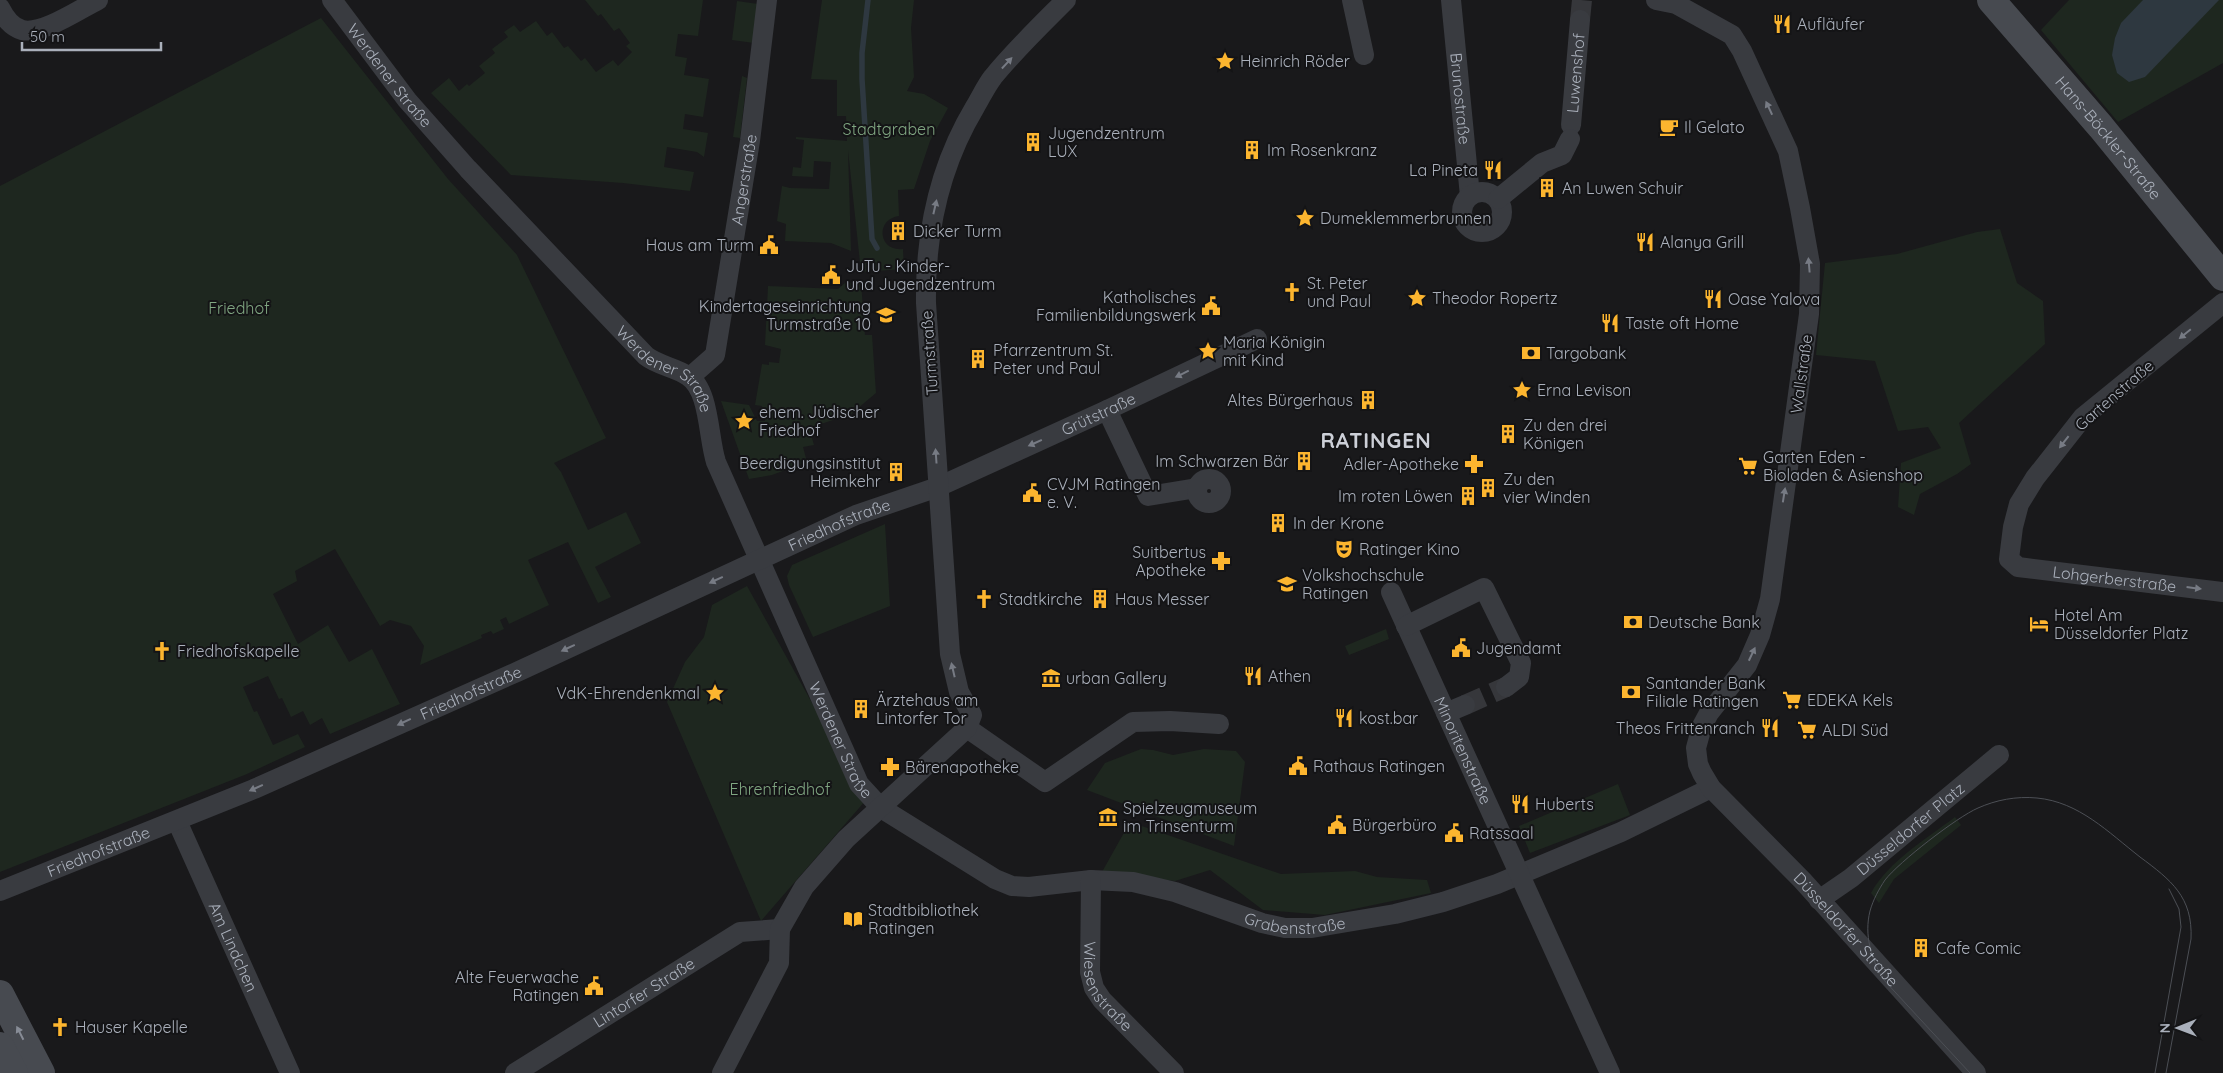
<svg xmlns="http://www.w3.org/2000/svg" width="2223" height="1073" viewBox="0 0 2223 1073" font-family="Quicksand,sans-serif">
  <rect width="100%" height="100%" fill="#19191b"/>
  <!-- green -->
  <g fill="#1e271f">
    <polygon points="585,0 703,0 698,36 678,34 675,56 687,58 684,75 709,79 703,117 685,114 683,129 708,133 704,157 697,152 667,147 664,167 694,172 690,191 623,183 511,175 431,93 449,78 459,91 467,84 469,86 485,73 479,66 495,53 492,49 508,37 504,32 514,25 520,32 536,21 547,36 552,32 564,48 568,46 581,61 585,58 596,72 613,60 618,66 632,52 626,46 630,43 619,28 614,31 601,14 598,16"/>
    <path d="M822 0H914L911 28 914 77 907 91 924 94 948 108 930 141 914 189 898 190 899 216C875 219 878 252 903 249L904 269 861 272 848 150 851 251 831 243 785 241 786 224 777 221 782 186 790 188 829 189 831 162 814 161 813 177 792 176 793 167 801 168 804 140 796 139V137L847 141 846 116H837V80L811 79Z"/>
    <polygon points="2069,0 2223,0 2223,63 2118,122 2041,30"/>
    <polygon points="737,1 758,4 754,43 732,40"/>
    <polygon points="321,18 448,179 517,255 606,438 554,463 561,472 588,530 626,512 641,543 595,567 611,597 598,603 568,542 528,560 549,605 509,624 506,617 500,620 504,629 493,634 491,631 481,635 482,638 420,665 424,646 411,626 390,620 380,626 335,549 295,571 297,581 273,594 298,644 328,625 349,662 372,649 400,704 330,734 322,718 310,725 303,711 291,717 282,698 279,699 268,676 243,687 254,712 257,711 273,745 298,734 305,747 247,774 0,872 0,186"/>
    <polygon points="742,76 747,78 740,138 733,137"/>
    <polygon points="2000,229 2017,283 2043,301 2045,344 1959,423 1971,464 1957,474 1920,494 1914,515 1898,507 1901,463 1941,448 1928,427 1898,431 1875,361 1816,355 1825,263 1897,254 1977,232"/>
    <polygon points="861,282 865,335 872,335 876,393 851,414 809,428 814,445 803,447 807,462 772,475 749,479 721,401 749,405 757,421 765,421 762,406 755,405 762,364 769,365 769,362 779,363 781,349 765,345 768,286 838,289 845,283"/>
    <polygon points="885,524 890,606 813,637 789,585 787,576 792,565"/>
    <polygon points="747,586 866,800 761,921 667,702 685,662 704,637 712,605"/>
    <polygon points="1386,629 1389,639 1349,655 1345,646"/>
    <polygon points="1141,749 1153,750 1173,755 1204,749 1236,751 1245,762 1234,846 1087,790 1105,763"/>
    <polygon points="1618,784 1630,815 1530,853 1519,826"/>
    <path d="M1955 817 1961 825 1894 879 1879 903 1871 893C1889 861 1926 839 1955 817Z"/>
    <polygon points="1130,822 1281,874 1355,871 1377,877 1427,880 1431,893 1325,915 1263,910 1210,870 1175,881 1102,872"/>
  </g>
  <!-- water -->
  <polygon fill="#2e3840" points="2143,0 2219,0 2145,77 2129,82 2117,73 2112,55 2115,38 2121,23"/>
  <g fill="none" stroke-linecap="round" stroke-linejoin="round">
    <!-- stream -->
    <polyline stroke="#2e3840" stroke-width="5.5" points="868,0 862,53 862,79 872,239 877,248"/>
    <!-- street-tunnel -->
    <g stroke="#36373b" stroke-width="20" stroke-dasharray="20 10" stroke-linecap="butt">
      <polyline points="1580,20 1582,0"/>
      <polyline points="1465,705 1506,687"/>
    </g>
    <!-- street -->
    <g stroke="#393b40" stroke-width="20">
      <path id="s1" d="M332 0 407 100 468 169 646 356C659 366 675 367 688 376 710 390 708 438 716 462L859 784 881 808 995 879 1012 886 1029 887 1091 880 1133 882 1175 892 1262 923 1285 928H1312L1395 914 1443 902 1497 884 1621 832 1711 788"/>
      <polyline points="1352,0 1364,55"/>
      <path id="s2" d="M1451 0 1470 196"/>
      <path id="s3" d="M1656 0 1676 4 1732 35 1742 51 1788 151 1800 208 1810 264 1809 314 1770 599 1760 635 1747 665 1709 713 1702 726 1696 748 1698 764 1702 773 1711 788 1802 880 1976 1073"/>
      <path d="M0 8C5 18 11 27 22 30 42 35 80 9 98 0"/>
      <path id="s4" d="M1571 125 1580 20"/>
      <circle cx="1482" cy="212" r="20"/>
      <polyline points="1498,199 1542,163 1562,155 1570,139"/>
      <path id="s5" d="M2223 303 2083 417 2035 478 2019 504 2013 527 2009 559 2018 567 2223 592"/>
      <path id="s6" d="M690 377 715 355 750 141 767 0"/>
      <polyline points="1107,410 1148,496 1197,488"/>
      <circle cx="1209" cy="491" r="12"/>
      <path id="s7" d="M1391 592 1610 1073"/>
      <polyline points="1406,626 1484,588 1521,663 1519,677 1506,687"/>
      <polyline points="1446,713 1465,705"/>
      <polyline points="967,728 1045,782 1133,722 1170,721 1219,724"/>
      <path id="s8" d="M177 821 290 1073"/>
      <path id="s9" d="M1091 880 1090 972 1094 988 1102 1000 1174 1073"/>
      <path id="s10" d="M0 891 254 789 519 671 856 515 938 487 1107 410 1257 339"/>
      <path id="s11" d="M1819 900 1851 878 1999 755"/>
      <path id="s12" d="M515 1073 740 932 780 929"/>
      <path d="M722 1073 779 963 780 929 804 887 846 839 967 728 972 715 959 692 950 654 926 303C925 233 939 167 975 107 981 97 986 86 993 77 1015 50 1041 25 1066 0"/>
    </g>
    <!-- secondary -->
    <g stroke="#474a50" stroke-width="28">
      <path id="s13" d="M1991 0 2101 127 2223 277"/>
      <polyline points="0,994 41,1073"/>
      <polyline points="0,1046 14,1073"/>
    </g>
    <!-- tram -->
    <g stroke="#4c4f55" stroke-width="1">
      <path d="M1970 1073 1883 979C1871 958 1864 935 1870 911 1873 900 1879 889 1885 880 1899 862 1957 817 1978 808 1996 800 2016 796 2037 798 2079 802 2108 832 2140 857 2171 880 2193 897 2191 939L2166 1073"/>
      <polyline points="2155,1073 2181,927 2179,909 2169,889"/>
    </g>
  </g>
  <!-- one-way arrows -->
  <defs><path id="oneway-solid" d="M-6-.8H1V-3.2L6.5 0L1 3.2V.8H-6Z" transform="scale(1.25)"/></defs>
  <g fill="#777b84">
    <use href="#oneway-solid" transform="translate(1007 63) rotate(-47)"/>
    <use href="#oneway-solid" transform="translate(1769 108) rotate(-115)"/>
    <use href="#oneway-solid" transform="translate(935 207) rotate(-77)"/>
    <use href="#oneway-solid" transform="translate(1809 265) rotate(-95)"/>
    <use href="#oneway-solid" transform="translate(2185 334) rotate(141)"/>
    <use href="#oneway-solid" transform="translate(1182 374) rotate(154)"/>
    <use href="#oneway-solid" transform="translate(2064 442) rotate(128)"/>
    <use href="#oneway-solid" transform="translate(1035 443) rotate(156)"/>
    <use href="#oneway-solid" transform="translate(936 456) rotate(-94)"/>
    <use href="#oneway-solid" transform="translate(1784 495) rotate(-81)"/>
    <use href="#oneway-solid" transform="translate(716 580) rotate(155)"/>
    <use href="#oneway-solid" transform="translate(2194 588) rotate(7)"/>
    <use href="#oneway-solid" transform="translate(568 648) rotate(155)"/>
    <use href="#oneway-solid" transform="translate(1752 654) rotate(-65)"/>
    <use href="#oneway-solid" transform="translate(953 670) rotate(-103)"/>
    <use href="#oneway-solid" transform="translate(404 722) rotate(155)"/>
    <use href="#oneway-solid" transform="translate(256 788) rotate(156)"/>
  </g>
  <use fill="#878c96" href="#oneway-solid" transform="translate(20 1033) rotate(-117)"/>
  <!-- icons -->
  <defs>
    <g id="restaurant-bare" transform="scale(1.5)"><path d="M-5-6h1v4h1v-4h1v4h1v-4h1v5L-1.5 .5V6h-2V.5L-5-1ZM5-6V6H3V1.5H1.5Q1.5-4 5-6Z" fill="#fcb52f" stroke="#141416" stroke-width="2.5" paint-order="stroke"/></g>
    <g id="sight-bare" transform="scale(1.5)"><path d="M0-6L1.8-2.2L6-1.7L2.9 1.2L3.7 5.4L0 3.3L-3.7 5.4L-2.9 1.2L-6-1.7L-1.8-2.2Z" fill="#fcb52f" stroke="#141416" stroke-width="2.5" paint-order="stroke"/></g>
    <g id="cafe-bare" transform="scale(1.5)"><path d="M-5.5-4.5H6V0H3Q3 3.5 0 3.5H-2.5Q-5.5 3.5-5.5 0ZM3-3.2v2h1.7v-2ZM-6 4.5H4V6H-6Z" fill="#fcb52f" stroke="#141416" stroke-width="2.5" paint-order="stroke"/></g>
    <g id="building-bare" transform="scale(1.5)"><path d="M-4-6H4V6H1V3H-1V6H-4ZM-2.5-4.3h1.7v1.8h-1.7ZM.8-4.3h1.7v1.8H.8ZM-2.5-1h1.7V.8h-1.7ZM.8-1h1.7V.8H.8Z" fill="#fcb52f" stroke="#141416" stroke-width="2.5" paint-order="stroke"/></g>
    <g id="civic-bare" transform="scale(1.5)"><path d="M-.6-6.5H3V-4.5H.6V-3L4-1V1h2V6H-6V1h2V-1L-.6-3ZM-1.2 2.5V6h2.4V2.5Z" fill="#fcb52f" stroke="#141416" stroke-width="2.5" paint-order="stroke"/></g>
    <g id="church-bare" transform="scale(1.5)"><path d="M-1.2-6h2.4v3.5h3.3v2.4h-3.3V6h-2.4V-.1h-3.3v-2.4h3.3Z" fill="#fcb52f" stroke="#141416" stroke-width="2.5" paint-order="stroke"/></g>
    <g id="school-bare" transform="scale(1.5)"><path d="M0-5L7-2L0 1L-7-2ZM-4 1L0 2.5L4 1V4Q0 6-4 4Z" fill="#fcb52f" stroke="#141416" stroke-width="2.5" paint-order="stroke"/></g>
    <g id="bank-bare" transform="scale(1.5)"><path d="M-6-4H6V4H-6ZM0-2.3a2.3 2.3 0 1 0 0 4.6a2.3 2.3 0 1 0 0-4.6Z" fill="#fcb52f" stroke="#141416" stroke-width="2.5" paint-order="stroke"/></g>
    <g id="pharmacy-bare" transform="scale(1.5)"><path d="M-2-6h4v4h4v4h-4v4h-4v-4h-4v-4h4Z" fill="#fcb52f" stroke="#141416" stroke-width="2.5" paint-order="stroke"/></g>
    <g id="supermarket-bare" transform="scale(1.5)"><path d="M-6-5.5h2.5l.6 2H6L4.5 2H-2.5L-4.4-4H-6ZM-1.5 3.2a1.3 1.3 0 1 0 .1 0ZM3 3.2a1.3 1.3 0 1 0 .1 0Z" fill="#fcb52f" stroke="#141416" stroke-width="2.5" paint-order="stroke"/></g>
    <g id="theatre-bare" transform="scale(1.5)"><path d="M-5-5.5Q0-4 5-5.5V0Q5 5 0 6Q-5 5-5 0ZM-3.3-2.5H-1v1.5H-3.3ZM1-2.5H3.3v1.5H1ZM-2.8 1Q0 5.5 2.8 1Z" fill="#fcb52f" stroke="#141416" stroke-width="2.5" paint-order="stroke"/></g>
    <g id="university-bare" transform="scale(1.5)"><path d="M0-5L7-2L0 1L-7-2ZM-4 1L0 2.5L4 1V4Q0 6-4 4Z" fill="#fcb52f" stroke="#141416" stroke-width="2.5" paint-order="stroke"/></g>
    <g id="hotel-bare" transform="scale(1.5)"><path d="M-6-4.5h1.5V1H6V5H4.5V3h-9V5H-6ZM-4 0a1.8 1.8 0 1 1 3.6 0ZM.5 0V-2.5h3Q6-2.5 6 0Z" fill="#fcb52f" stroke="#141416" stroke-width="2.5" paint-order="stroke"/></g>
    <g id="museum-bare" transform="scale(1.5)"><path d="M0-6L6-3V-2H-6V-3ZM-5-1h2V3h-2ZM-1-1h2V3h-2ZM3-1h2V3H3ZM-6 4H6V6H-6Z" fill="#fcb52f" stroke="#141416" stroke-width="2.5" paint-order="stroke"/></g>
    <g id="library-bare" transform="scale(1.5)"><path d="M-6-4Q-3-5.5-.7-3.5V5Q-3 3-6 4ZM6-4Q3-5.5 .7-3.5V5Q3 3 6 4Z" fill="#fcb52f" stroke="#141416" stroke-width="2.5" paint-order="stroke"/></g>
  </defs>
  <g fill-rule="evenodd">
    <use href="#restaurant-bare" x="1782" y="24"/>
    <use href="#sight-bare" x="1225" y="61"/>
    <use href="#cafe-bare" x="1669" y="127"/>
    <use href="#building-bare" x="1033" y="142"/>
    <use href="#building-bare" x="1252" y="150"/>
    <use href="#restaurant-bare" x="1493" y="170"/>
    <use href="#building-bare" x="1547" y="188"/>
    <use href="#sight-bare" x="1305" y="218"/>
    <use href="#building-bare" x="898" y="231"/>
    <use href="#restaurant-bare" x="1645" y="242"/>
    <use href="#civic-bare" x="769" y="245"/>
    <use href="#civic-bare" x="831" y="275"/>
    <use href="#church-bare" x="1292" y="292"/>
    <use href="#sight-bare" x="1417" y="298"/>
    <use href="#restaurant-bare" x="1713" y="299"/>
    <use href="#civic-bare" x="1211" y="306"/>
    <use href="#school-bare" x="886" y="315"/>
    <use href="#restaurant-bare" x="1610" y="323"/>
    <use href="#sight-bare" x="1208" y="351"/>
    <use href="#bank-bare" x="1531" y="353"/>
    <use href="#building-bare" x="978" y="359"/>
    <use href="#sight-bare" x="1522" y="390"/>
    <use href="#building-bare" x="1368" y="400"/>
    <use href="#sight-bare" x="744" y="421"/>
    <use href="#building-bare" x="1508" y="434"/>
    <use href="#building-bare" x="1304" y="461"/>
    <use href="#pharmacy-bare" x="1474" y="464"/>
    <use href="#supermarket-bare" x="1748" y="466"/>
    <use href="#building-bare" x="896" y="472"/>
    <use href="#building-bare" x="1488" y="488"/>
    <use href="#civic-bare" x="1032" y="493"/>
    <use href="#building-bare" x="1468" y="496"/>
    <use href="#building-bare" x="1278" y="523"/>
    <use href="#theatre-bare" x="1344" y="549"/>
    <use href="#pharmacy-bare" x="1221" y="561"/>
    <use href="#university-bare" x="1287" y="584"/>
    <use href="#church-bare" x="984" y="599"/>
    <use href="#building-bare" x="1100" y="599"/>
    <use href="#bank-bare" x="1633" y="622"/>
    <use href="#hotel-bare" x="2039" y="624"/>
    <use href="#civic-bare" x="1461" y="648"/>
    <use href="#church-bare" x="162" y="651"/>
    <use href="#restaurant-bare" x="1253" y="676"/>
    <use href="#museum-bare" x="1051" y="678"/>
    <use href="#bank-bare" x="1631" y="692"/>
    <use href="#sight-bare" x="715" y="693"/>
    <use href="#supermarket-bare" x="1792" y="700"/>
    <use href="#building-bare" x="861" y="709"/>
    <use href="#restaurant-bare" x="1344" y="718"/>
    <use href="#restaurant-bare" x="1770" y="728"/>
    <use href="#supermarket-bare" x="1807" y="730"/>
    <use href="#civic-bare" x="1298" y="766"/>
    <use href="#pharmacy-bare" x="890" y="767"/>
    <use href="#restaurant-bare" x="1520" y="804"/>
    <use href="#museum-bare" x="1108" y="817"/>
    <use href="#civic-bare" x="1337" y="825"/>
    <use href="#civic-bare" x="1454" y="833"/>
    <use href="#library-bare" x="853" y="919"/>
    <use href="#building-bare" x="1921" y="948"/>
    <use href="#civic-bare" x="594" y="986"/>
    <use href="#church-bare" x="60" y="1027"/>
  </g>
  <g text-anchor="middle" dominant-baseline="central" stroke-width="4" stroke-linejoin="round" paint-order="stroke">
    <!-- poi labels -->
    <g font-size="16" fill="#aab0bb" stroke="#141416" text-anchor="start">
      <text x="1797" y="24">Aufläufer</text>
      <text x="1240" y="61">Heinrich Röder</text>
      <text x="1684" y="127">Il Gelato</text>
      <text x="1048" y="133">Jugendzentrum<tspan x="1048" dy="18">LUX</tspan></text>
      <text x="1267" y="150">Im Rosenkranz</text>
      <text x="1478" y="170" text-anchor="end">La Pineta</text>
      <text x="1562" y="188">An Luwen Schuir</text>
      <text x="1320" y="218">Dumeklemmerbrunnen</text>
      <text x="913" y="231">Dicker Turm</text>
      <text x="1660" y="242">Alanya Grill</text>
      <text x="754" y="245" text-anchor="end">Haus am Turm</text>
      <text x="846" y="266">JuTu - Kinder-<tspan x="846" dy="18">und Jugendzentrum</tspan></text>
      <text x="1307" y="283">St. Peter<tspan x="1307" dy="18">und Paul</tspan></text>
      <text x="1196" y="297" text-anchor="end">Katholisches<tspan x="1196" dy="18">Familienbildungswerk</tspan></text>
      <text x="1432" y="298">Theodor Ropertz</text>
      <text x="1728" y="299">Oase Yalova</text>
      <text x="871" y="306" text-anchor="end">Kindertageseinrichtung<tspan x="871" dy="18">Turmstraße 10</tspan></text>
      <text x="1625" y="323">Taste oft Home</text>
      <text x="1223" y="342">Maria Königin<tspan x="1223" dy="18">mit Kind</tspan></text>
      <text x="993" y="350">Pfarrzentrum St.<tspan x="993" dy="18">Peter und Paul</tspan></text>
      <text x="1546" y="353">Targobank</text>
      <text x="1537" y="390">Erna Levison</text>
      <text x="1353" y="400" text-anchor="end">Altes Bürgerhaus</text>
      <text x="759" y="412">ehem. Jüdischer<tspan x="759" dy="18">Friedhof</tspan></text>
      <text x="1523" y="425">Zu den drei<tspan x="1523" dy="18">Königen</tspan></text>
      <text x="1763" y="457">Garten Eden -<tspan x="1763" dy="18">Bioladen &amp; Asienshop</tspan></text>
      <text x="1289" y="461" text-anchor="end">Im Schwarzen Bär</text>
      <text x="881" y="463" text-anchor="end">Beerdigungsinstitut<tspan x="881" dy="18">Heimkehr</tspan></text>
      <text x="1459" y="464" text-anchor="end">Adler-Apotheke</text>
      <text x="1503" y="479">Zu den<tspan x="1503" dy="18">vier Winden</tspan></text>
      <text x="1047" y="484">CVJM Ratingen<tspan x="1047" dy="18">e. V.</tspan></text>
      <text x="1453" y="496" text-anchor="end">Im roten Löwen</text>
      <text x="1293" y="523">In der Krone</text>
      <text x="1359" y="549">Ratinger Kino</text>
      <text x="1206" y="552" text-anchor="end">Suitbertus<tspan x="1206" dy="18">Apotheke</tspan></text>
      <text x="1302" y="575">Volkshochschule<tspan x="1302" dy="18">Ratingen</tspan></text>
      <text x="999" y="599">Stadtkirche</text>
      <text x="1115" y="599">Haus Messer</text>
      <text x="2054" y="615">Hotel Am<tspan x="2054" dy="18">Düsseldorfer Platz</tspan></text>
      <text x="1648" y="622">Deutsche Bank</text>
      <text x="1476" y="648">Jugendamt</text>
      <text x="177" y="651">Friedhofskapelle</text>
      <text x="1268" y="676">Athen</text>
      <text x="1066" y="678">urban Gallery</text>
      <text x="1646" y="683">Santander Bank<tspan x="1646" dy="18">Filiale Ratingen</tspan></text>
      <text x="700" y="693" text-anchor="end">VdK-Ehrendenkmal</text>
      <text x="876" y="700">Ärztehaus am<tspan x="876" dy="18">Lintorfer Tor</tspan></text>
      <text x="1807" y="700">EDEKA Kels</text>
      <text x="1359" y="718">kost.bar</text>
      <text x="1755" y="728" text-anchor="end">Theos Frittenranch</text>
      <text x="1822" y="730">ALDI Süd</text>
      <text x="1313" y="766">Rathaus Ratingen</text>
      <text x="905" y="767">Bärenapotheke</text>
      <text x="1535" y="804">Huberts</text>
      <text x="1123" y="808">Spielzeugmuseum<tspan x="1123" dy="18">im Trinsenturm</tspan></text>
      <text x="1352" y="825">Bürgerbüro</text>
      <text x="1469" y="833">Ratssaal</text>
      <text x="868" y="910">Stadtbibliothek<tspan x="868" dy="18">Ratingen</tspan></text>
      <text x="1936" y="948">Cafe Comic</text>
      <text x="579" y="977" text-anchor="end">Alte Feuerwache<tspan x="579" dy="18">Ratingen</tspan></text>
      <text x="75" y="1027">Hauser Kapelle</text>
    </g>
    <!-- street labels -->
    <g font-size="16" fill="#aab0bb" stroke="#141416">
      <text stroke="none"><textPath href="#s4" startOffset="52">Luwenshof</textPath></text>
      <text stroke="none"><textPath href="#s1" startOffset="95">Werdener Straße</textPath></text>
      <text stroke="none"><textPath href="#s2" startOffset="99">Brunostraße</textPath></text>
      <text stroke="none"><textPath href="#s13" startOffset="181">Hans-Böckler-Straße</textPath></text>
      <text stroke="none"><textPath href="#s6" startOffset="211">Angerstraße</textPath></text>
      <text transform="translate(929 353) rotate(-94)">Turmstraße</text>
      <text stroke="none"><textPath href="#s1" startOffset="500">Werdener Straße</textPath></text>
      <text transform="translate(1801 374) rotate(-82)">Wallstraße</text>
      <text transform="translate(2114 395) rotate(-41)">Gartenstraße</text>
      <text stroke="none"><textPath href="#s10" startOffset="1198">Grütstraße</textPath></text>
      <text stroke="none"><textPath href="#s10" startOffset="916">Friedhofstraße</textPath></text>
      <text stroke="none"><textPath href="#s5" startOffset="454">Lohgerberstraße</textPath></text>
      <text stroke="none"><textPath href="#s10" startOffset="511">Friedhofstraße</textPath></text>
      <text stroke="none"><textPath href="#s1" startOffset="919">Werdener Straße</textPath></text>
      <text stroke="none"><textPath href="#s7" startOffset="174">Minoritenstraße</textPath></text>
      <text stroke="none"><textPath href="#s11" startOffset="116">Düsseldorfer Platz</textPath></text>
      <text stroke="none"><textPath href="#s10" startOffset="106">Friedhofstraße</textPath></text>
      <text stroke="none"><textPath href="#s1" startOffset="1442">Grabenstraße</textPath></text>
      <text stroke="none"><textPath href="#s3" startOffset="1074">Düsseldorfer Straße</textPath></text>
      <text stroke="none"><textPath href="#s8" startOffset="138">Am Lindchen</textPath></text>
      <text stroke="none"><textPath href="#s9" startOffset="112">Wiesenstraße</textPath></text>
      <text stroke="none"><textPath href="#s12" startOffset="152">Lintorfer Straße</textPath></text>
    </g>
    <!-- park labels -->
    <g font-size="16" fill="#80a782" stroke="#141416">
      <text x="889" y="129">Stadtgraben</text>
      <text x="239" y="308">Friedhof</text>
      <text x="780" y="789">Ehrenfriedhof</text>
    </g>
    <!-- district labels -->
    <g font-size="21" font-weight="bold" letter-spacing="1" fill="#cccfd7" stroke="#141416">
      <text x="1376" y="440">RATINGEN</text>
    </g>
  </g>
  <!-- north arrow -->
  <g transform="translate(2178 1028) rotate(269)" stroke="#141416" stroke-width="4" paint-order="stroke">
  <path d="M0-4L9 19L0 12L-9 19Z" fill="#aab0bb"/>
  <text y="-8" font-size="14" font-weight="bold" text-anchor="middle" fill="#aab0bb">N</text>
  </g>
  <!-- scale -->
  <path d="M22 42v8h139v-8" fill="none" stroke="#aab0bb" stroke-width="2.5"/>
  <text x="30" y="42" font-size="15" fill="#aab0bb" stroke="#141416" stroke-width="4" paint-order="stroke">50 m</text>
</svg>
